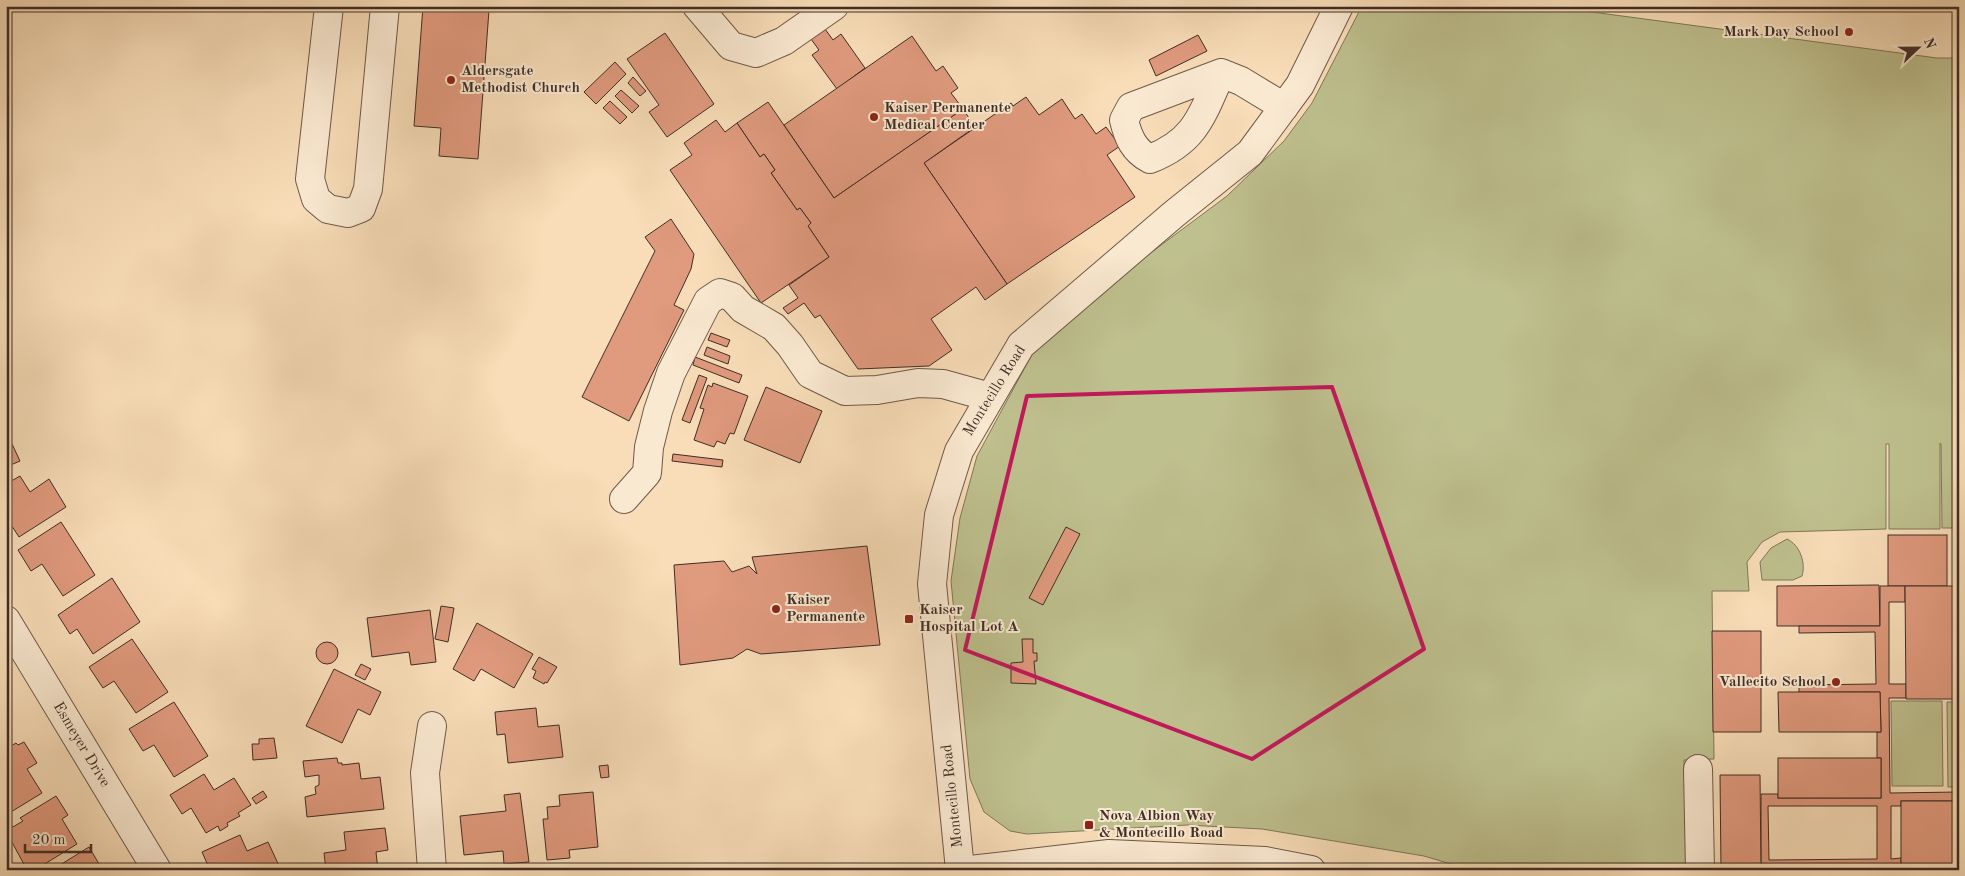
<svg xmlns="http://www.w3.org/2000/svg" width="1965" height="876" viewBox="0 0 1965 876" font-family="'Old Standard TT',serif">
  <rect width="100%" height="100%" fill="#f8ddb8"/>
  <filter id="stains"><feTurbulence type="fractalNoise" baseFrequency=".004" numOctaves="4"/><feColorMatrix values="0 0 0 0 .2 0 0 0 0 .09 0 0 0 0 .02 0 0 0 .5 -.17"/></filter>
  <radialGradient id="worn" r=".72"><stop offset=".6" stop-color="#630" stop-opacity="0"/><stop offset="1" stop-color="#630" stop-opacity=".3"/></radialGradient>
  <!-- green -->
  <g fill="#bec08e" stroke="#7f775a">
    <polygon points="1362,6 1547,6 1937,58 1959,58 1959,528 1942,528 1941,444 1940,443 1940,529 1889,529 1889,444 1886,444 1886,529 1780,532 1762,542 1747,562 1749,591 1712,591 1714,759 1684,760 1687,870 1471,870 1424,856 1262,829 1187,825 1027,834 1010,831 984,812 970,779 951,581 960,518 977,456 1036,347 1090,298 1227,196 1284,141 1312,103"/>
    <path d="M1787 539C1800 545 1806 563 1802 576L1793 580H1762L1760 562 1771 548Z"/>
    <polygon points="1891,701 1942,701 1943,786 1892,786"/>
    <polygon points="1947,702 1959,702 1959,787 1948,787"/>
  </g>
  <!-- building -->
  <g fill="#e09a7e" stroke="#402e26" fill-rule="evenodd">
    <polygon points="423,6 489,10 478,159 439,156 441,128 414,126"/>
    <polygon points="825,29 833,40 841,34 865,68 837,89 812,55 819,50 811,39"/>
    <polygon points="665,33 714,104 667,137 649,112 659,105 627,59"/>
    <polygon points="1198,35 1207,51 1156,76 1149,60"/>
    <polygon points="912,36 936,71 943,66 958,88 951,93 963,109 834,198 784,125"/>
    <polygon points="615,62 626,74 596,104 584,92"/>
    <polygon points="633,77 646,91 640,96 628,83"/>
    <polygon points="621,90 639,106 632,113 615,96"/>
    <polygon points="1026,97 1039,115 1062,99 1075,119 1082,114 1096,134 1106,127 1120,146 1107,155 1135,197 1007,284 924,163 1011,103 1013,106"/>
    <polygon points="610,101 627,117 620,124 603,108"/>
    <polygon points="768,102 834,198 963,109 975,127 924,163 1007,284 985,300 976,287 931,319 952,350 929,366 858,369 820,315 815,318 804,303 788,314 783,308 798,298 789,285 829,257 808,226 811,223 800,208 797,210 771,173 775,170 764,154 760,157 737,123"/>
    <polygon points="716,120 725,132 737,123 760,157 764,154 775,170 771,173 797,210 800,208 811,223 808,226 829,257 761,303 670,170 692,155 684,143"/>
    <polygon points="671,219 694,254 691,269 674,305 684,310 629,421 582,397 655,251 645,237"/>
    <polygon points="711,333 730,340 727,347 708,340"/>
    <polygon points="707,347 730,356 728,364 704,355"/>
    <polygon points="695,357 742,375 739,383 693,365"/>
    <polygon points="699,375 707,378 690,423 682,420"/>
    <polygon points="713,383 748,396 734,434 730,433 725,444 717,441 714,447 694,440 704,409 700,408 708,385 712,387"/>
    <polygon points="766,387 822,411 800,463 744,440"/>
    <polygon points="6,431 20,461 6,467"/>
    <polygon points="673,454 723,460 722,467 672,461"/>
    <polygon points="20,476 30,492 49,479 66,507 19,537 6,517 6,484"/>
    <polygon points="61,522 95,575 63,596 42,564 31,571 18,550"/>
    <polygon points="1066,527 1080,534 1043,605 1029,598"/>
    <rect x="1888" y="535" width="59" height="51"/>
    <polygon points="867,546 880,645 761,654 747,649 733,658 680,665 674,565 724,561 732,572 749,566 757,574 752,557"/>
    <polygon points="112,578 140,622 93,654 77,629 70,634 58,615"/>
    <polygon points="1777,586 1879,585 1880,626 1777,626"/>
    <path d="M1880 586H1905V602H1889V684H1906V698H1889L1890 793 1959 792V801H1901V806H1891V859L1901 858V870H1880V867L1761 868V794H1778V798H1881V758H1877V732H1881L1880 692H1799V685L1876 684 1875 632 1799 633V626H1880ZM1768 806H1877V859L1769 860Z"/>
    <polygon points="1905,586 1959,586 1959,699 1906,699"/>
    <polygon points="441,606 454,608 448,642 435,639"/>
    <polygon points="430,610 436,662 411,665 409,652 372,657 367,618"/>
    <polygon points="477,623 533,654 514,688 481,669 474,681 453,669"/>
    <polygon points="1712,631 1761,631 1761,732 1713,732"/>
    <polygon points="132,639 168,692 136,713 114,681 103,688 89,667"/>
    <polygon points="1022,639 1033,639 1033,653 1037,653 1037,661 1034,661 1036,684 1011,683 1011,663 1023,662"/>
    <circle cx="327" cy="653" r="11"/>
    <polygon points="539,657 557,667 547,683 545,682 544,684 533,678 536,671 532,669"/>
    <polygon points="361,664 371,669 365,680 355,675"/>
    <polygon points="334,669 381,692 370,715 358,709 342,743 306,726"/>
    <polygon points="1778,692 1880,692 1881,732 1779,732"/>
    <polygon points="174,702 208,756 174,777 154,745 143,751 129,729"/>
    <polygon points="536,708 538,727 559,725 563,757 508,763 505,734 497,735 495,712"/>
    <polygon points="6,727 11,736 6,739"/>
    <polygon points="274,738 277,758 253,760 252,744 259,744 259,739"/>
    <polygon points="24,742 37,763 27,769 42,793 6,815 6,749 16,743 18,745"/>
    <polygon points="337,758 338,763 342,763 342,765 359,763 361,779 380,777 384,809 307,817 305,797 316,794 315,787 319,785 319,775 305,777 303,761"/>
    <rect x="1778" y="758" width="103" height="40"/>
    <polygon points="608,765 609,777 601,778 599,766"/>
    <polygon points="204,774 214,790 234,778 251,805 238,813 240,816 227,823 228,826 220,831 218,826 206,833 191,808 182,814 170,795"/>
    <polygon points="1720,775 1760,775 1761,870 1721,870"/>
    <polygon points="263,791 267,797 256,804 252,798"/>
    <polygon points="593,792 598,847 569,850 570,858 547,860 543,819 548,819 547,807 560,806 559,795"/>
    <polygon points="520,793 529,862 504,864 503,851 464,855 460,816 506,811 504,795"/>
    <polygon points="56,796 68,815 62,819 77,844 35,870 27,870 6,831 23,821 20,818"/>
    <rect x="1901" y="801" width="58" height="69"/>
    <polygon points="385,828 388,850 376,852 378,870 326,870 324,853 346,850 344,832"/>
    <polygon points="240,835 247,851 268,842 281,870 210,870 202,852"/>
    <polygon points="89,847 102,869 100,870 52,870"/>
    <polygon points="1880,867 1880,870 1778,870 1778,868"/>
  </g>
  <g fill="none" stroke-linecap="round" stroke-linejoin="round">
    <!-- minor casing -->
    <g stroke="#6e5a4a" stroke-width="30">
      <g id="minor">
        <polyline points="329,6 310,179 316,199 328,209 348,213 361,208 368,189 385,6"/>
        <polyline points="697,6 731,46 756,53 784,41 834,6"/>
        <path d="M1221 73C1202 115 1196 141 1150 159 1134 151 1128 137 1124 120L1131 107 1221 73 1241 81 1284 107"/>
        <polyline points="624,499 647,473 649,447 658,411 671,373 708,301 720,293 732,297 743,309 774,327 790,345 810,374 845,391 877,390 918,383 943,384 990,397"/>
        <polyline points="6,620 157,870"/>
        <polyline points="1698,769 1700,870"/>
        <polyline points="432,870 425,773 432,726"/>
        <polyline points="960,870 932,584 939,515 959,451 1021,345 1174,214 1250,153 1300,85 1339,6"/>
        <polyline points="970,870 1109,854 1265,861 1311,870"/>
      </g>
    </g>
    <!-- minor -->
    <use href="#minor" stroke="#fae9d1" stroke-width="28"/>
  </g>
  <!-- marked area -->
  <path fill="none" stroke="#c2185b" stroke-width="4" stroke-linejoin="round" d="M1332 387 1424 649 1252 759 965 650 1027 396Z"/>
  <!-- markers -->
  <g fill="#8f2418" stroke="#fae9d1" stroke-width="2">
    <circle cx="1849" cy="32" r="5"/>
    <circle cx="451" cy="80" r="5"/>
    <circle cx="874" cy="117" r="5"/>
    <circle cx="776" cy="609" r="5"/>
    <rect x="904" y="614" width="10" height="10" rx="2.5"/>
    <circle cx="1836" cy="682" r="5"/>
    <rect x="1084" y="820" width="10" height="10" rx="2.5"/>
  </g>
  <g text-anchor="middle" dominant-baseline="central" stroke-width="4" stroke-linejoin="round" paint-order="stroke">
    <!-- poi labels -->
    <g font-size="15" font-weight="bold" fill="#402e26" stroke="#fae9d1" text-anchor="start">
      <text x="1839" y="32" text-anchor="end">Mark Day School</text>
      <text x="461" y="71">Aldersgate<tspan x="461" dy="17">Methodist Church</tspan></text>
      <text x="884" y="108">Kaiser Permanente<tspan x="884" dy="17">Medical Center</tspan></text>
      <text x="786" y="600">Kaiser<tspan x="786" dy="17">Permanente</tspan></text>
      <text x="919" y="610">Kaiser<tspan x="919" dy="17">Hospital Lot A</tspan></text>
      <text x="1826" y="682" text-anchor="end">Vallecito School</text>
      <text x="1099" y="816">Nova Albion Way<tspan x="1099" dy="17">&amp; Montecillo Road</tspan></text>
    </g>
    <!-- street labels -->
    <g font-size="15" fill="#402e26" stroke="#fae9d1">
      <text transform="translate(995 391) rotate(-58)">Montecillo Road</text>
      <text transform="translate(81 745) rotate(59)">Esmeyer Drive</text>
      <text transform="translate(953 796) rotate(-96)">Montecillo Road</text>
    </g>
  </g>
  <!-- margin -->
  <rect width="1965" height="876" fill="none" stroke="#f8ddb8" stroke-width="25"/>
  <rect x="8" y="8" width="1950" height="861" fill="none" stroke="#402e26" stroke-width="2.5"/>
  <rect x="12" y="12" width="1940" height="851" fill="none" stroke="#402e26"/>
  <!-- north arrow -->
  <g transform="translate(1918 48) rotate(68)" stroke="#fae9d1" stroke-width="4" paint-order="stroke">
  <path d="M0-4L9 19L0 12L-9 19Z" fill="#402e26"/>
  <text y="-8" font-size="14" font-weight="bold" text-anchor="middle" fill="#402e26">N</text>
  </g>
  <!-- scale -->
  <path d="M25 844v8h66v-8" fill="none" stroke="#402e26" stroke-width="2.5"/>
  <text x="32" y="844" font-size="15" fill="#402e26" stroke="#fae9d1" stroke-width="4" paint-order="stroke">20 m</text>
  <rect width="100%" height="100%" filter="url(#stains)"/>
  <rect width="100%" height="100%" fill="url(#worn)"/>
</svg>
